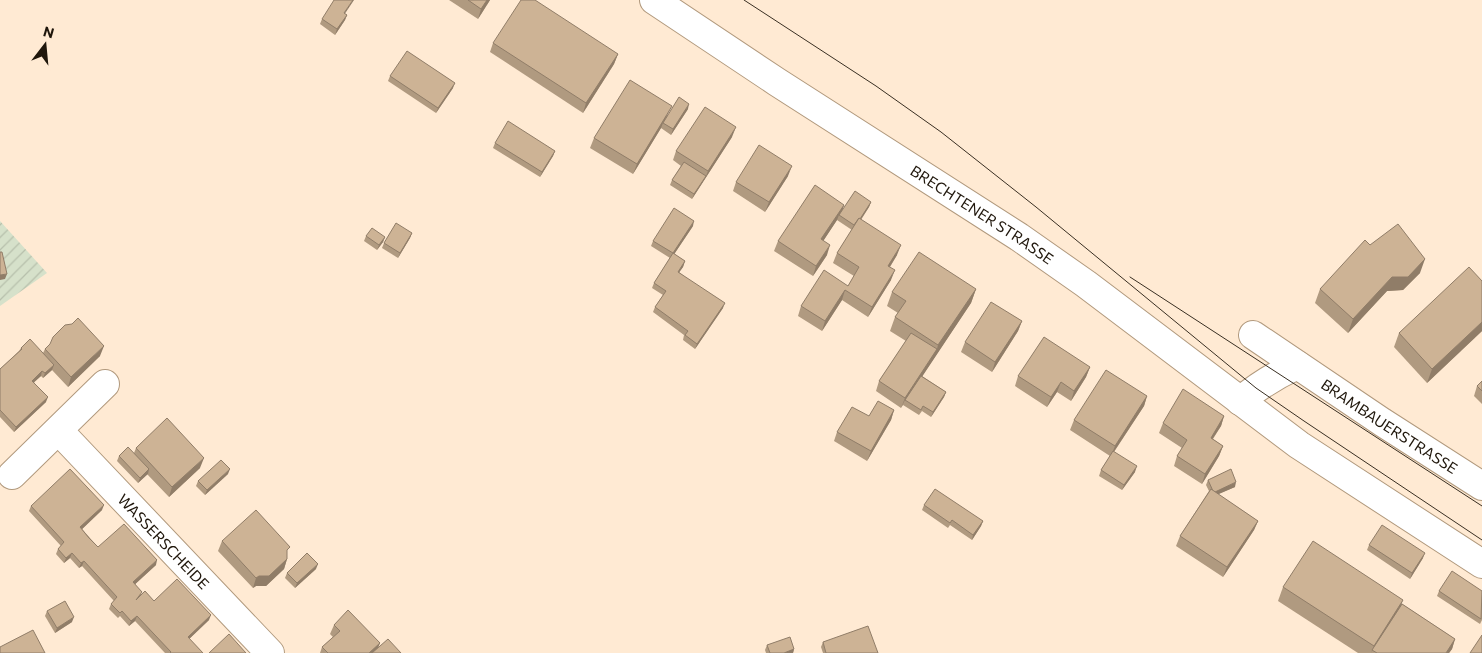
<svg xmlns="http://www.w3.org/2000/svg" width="1482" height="653" viewBox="0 0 1482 653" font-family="Commissioner,sans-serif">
  <defs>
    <pattern id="garden-furrows" width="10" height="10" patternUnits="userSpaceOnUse" patternTransform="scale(1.25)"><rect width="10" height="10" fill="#d6e1ca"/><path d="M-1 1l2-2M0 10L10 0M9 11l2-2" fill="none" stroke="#b7c0ac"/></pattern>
  </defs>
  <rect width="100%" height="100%" fill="#ffead3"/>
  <!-- garden -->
  <polygon fill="url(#garden-furrows)" points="0,221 47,273 0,306"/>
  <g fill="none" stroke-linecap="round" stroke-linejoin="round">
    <!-- minor casing -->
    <g stroke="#b1997d" stroke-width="30">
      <g id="minor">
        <path id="s1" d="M1253 335 1382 422 1482 486"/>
        <path d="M1240 401C1258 386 1276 375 1297 365"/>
        <path id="s2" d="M59 431 270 653"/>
        <polyline points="12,475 105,384"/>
      </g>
    </g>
    <!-- major casing -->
    <g stroke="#b1997d" stroke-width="30">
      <g id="major">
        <path id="s3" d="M654 0 777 82 1019 237 1086 284 1299 445 1482 564"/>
      </g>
    </g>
    <!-- minor -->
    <use href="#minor" stroke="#fff" stroke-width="28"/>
    <!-- major -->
    <use href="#major" stroke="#fff" stroke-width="28"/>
    <!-- tram -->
    <g stroke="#392f22" stroke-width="1">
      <polyline points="744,0 876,86 941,132 1036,207 1256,388 1304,421 1482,540"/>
      <polyline points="1130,277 1482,506"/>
    </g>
  </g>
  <!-- wall -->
  <g fill="#b09a80">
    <polygon points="449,0 490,0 478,19"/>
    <polygon points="345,14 347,15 345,20 335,35 320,24 322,19"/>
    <polygon points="493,43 618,54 614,64 583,113 490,52"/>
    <polygon points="390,76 453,88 436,113 388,81"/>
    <polygon points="688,109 671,135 661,128 633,174 590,148 594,138"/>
    <polygon points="732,137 692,199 670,185 672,180 681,166 673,160 676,151"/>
    <polygon points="495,143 555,151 553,156 540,177 493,148"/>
    <polygon points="788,176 765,212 733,191 736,182"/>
    <polygon points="871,202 869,207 861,220 897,255 890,267 891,280 868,317 842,300 822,331 798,316 801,306 848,286 854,276 833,263 837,253 852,230 837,220 823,241 827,255 813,276 774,251 778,241 844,205 842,210"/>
    <polygon points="693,226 674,254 685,261 683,267 679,272 723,308 695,349 683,340 684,335 653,312 655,307 663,295 652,288 654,283 670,258 651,246 653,241"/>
    <polygon points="412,233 410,238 398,258 382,248 384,243"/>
    <polygon points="366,236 385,237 383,242 377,250 364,241"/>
    <polygon points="1370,245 1420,273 1403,290 1387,291 1348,333 1315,303 1320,289"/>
    <polygon points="1482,281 1482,331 1427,383 1394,347 1399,333"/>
    <polygon points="976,289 971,303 922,376 946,392 944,397 931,417 922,411 919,415 903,405 901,408 876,391 879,381 906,341 890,331 895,317 898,313 887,306 892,292"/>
    <polygon points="1022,321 1018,331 992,372 961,352 965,342"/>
    <polygon points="21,348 43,353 45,349 100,356 68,387 52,370 43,378 41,376 34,382 46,402 14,432 0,417 0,369 19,351"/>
    <polygon points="1090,367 1086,377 1071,401 1057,392 1047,407 1015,386 1018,376"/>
    <polygon points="1482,381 1482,404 1474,396 1477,386"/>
    <polygon points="1147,396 1144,406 1114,452 1135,472 1122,490 1099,476 1101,470 1110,456 1070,430 1074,420"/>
    <polygon points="894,410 891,420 867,461 834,441 837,432 869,416"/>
    <polygon points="1224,416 1221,426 1213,439 1223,446 1219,456 1202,484 1174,466 1177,456 1182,448 1159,433 1163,423"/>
    <polygon points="136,448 200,468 169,497 147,474 138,483 117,461 119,456 134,453"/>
    <polygon points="228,474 205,495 196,486 198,481"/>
    <polygon points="1208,480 1235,487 1218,494 1258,521 1254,530 1223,577 1176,546 1180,536 1209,491 1206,485"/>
    <polygon points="924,505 983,521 981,526 972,540 950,525 948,528 922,510"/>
    <polygon points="31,506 102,510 82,529 98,547 156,565 135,584 141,594 154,601 209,620 189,639 203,653 165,653 135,621 129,626 120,616 118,618 109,609 111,604 114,601 82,566 79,568 70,558 64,563 56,554 58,549 61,546 29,511"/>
    <polygon points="222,541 287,556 287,559 284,569 266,586 256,586 253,588 218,551"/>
    <polygon points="1369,545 1423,558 1410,579 1367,550"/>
    <polygon points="316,569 295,588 285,578 287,573"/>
    <polygon points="1283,587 1402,604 1455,639 1452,649 1449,653 1358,653 1278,601"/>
    <polygon points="1439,591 1482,591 1482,620 1480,624 1437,596"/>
    <polygon points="47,611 72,622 55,633 45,616"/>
    <polygon points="334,625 380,643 378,647 401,653 320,653 322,647 333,637 330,634"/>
    <polygon points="823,642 878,653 823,653 821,647"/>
    <polygon points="767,645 794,649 793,653 766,653 765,650"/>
  </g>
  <!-- shaded-wall -->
  <g fill="#907d68">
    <polygon points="353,0 354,0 342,18 344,13"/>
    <polygon points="487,0 490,0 478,19 481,9"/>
    <polygon points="347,15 345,20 335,35 337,29"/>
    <polygon points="618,54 614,64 583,113 586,103"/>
    <polygon points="455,83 453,88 436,113 438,108"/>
    <polygon points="689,104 688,109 671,135 673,129"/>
    <polygon points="672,106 663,123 661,128 633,174 637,164"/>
    <polygon points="736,127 732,137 692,199 694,194 706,176 708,171"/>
    <polygon points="555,151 553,156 540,177 542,172"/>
    <polygon points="792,166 788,176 765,212 769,202"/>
    <polygon points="871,202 869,207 853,231 855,226"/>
    <polygon points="844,205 841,215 839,215 837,220 818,249 821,239"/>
    <polygon points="694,221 693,226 671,259 673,253"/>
    <polygon points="412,233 410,238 398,258 400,253"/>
    <polygon points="385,237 383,242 377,250 379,245"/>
    <polygon points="830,245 827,255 813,276 816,266"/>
    <polygon points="901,245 897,255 884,276 888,266"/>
    <polygon points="1425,259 1420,273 1403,290 1387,291 1348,333 1353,319 1392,277"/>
    <polygon points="685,261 683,267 676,277 678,272"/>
    <polygon points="895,270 891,280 868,317 872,307"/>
    <polygon points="7,274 5,279 0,280 0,275"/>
    <polygon points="976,289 971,303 906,401 905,400 901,408 905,398 937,349 938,345"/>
    <polygon points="845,290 842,300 822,331 825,321"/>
    <polygon points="725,303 723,308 695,349 697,344"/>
    <polygon points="1022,321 1018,331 992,372 995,362"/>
    <polygon points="1482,322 1482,331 1427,383 1432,369"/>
    <polygon points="104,346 100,356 68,387 71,377"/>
    <polygon points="54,365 52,370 43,378 45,373"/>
    <polygon points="1090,367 1086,377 1071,401 1074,391"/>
    <polygon points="42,371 41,376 30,386 32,381"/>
    <polygon points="1061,382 1057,392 1047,407 1051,397"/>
    <polygon points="946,392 944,397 931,417 933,412"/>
    <polygon points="1147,396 1144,406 1111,456 1115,446"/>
    <polygon points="48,397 46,402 14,432 16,427"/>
    <polygon points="894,410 891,420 867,461 871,451"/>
    <polygon points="1224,416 1221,426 1207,447 1211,438"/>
    <polygon points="1223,446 1219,456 1202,484 1205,474"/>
    <polygon points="204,458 200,468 169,497 172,487"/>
    <polygon points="1137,466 1135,472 1122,490 1124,485"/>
    <polygon points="149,469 148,474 138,483 140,478"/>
    <polygon points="230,469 228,474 205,495 207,490"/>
    <polygon points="1236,482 1235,487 1212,497 1214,492"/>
    <polygon points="104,505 102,510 78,533 80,527"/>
    <polygon points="983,521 981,526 972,540 973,535"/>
    <polygon points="1258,521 1254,530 1223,577 1227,567"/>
    <polygon points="72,553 70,558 64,563 66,558"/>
    <polygon points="1425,553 1423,558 1410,579 1412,573"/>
    <polygon points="287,559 284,569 266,586 256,586 253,588 256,578 259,576"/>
    <polygon points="157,560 156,565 131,588 133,582"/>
    <polygon points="84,561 82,566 79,568 81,563"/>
    <polygon points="318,564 316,569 295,588 297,583"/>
    <polygon points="1403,600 1398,614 1372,650 1371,653 1374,646"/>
    <polygon points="211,615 209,620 186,642 188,637"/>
    <polygon points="137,616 135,621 129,626 131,621"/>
    <polygon points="74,617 72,622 55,633 57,628"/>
    <polygon points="1455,639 1452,649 1449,653 1446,653"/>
    <polygon points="380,643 376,653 369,653"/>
    <polygon points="794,649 793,653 784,653"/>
  </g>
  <!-- building -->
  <g fill="#cdb395" stroke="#907d68">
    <polygon points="334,0 353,0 344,13 347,15 337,29 322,19"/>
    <polygon points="468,0 487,0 481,9"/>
    <polygon points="521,0 535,0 618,54 586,103 493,43"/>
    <polygon points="407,51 455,83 438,108 390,76"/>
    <polygon points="630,80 672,106 637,164 594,138"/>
    <polygon points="679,97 689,104 673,129 663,123"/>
    <polygon points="705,107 736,127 708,171 676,151"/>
    <polygon points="508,121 555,151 542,172 495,143"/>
    <polygon points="759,145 792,166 769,202 736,182"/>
    <polygon points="684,162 706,176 694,194 672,180"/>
    <polygon points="815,185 844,205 821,239 830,245 816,266 778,241"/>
    <polygon points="855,191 871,202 860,219 859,218 854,225 839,215"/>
    <polygon points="674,208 694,221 673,253 653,241"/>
    <polygon points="859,218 901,245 888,266 895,270 872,307 845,290 825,321 801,306 824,270 848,286 859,267 837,253"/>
    <polygon points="396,223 412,233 400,253 384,243"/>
    <polygon points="1398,224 1425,259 1408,277 1392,277 1353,319 1320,289 1365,240 1370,245"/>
    <polygon points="372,228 385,237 379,245 366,236"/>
    <polygon points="0,252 2,252 7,274 0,275"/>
    <polygon points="919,252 976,289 938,345 895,317 906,301 892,292"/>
    <polygon points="673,253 685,261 678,272 725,303 697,344 685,335 688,331 655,307 666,291 654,283"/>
    <polygon points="1469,267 1482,281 1482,322 1432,369 1399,333"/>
    <polygon points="991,302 1022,321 995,362 965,342"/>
    <polygon points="78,318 104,346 71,377 45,349 50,344 53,337 65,325 72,324"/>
    <polygon points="911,333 937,349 905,398 879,381"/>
    <polygon points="1044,337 1090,367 1074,391 1061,382 1051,397 1018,376"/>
    <polygon points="30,339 54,365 45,373 42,371 32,381 48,397 16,427 0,410 0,369 22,349 21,348"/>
    <polygon points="1106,370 1147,396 1115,446 1074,420"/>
    <polygon points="921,376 946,392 933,412 923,406 921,410 905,400"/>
    <polygon points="1482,381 1482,391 1477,386"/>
    <polygon points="1183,389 1224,416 1211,438 1223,446 1205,474 1177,456 1187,440 1163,423"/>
    <polygon points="878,401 894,410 871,451 837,432 852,407 869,416"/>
    <polygon points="167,418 204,458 172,487 136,448"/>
    <polygon points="128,447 149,469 140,478 119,456"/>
    <polygon points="1113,451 1137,466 1124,485 1101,470"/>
    <polygon points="221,460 230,469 207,490 198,481"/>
    <polygon points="70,469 104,505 80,527 89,538 98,547 124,524 157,560 133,582 142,592 136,600 145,591 154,601 177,579 211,615 188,637 203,653 170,653 171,652 137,616 131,621 122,611 120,613 111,604 117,597 84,561 81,563 72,553 66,558 58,549 64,542 31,506"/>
    <polygon points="1231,469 1236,482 1215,492 1213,491 1208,480"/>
    <polygon points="935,489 983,521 973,535 952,520 950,523 924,505"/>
    <polygon points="1211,489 1258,521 1227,567 1180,536"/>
    <polygon points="256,510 290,547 287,550 287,559 269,576 259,576 256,578 222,541"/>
    <polygon points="1382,525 1425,553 1412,573 1369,545"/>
    <polygon points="1313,541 1403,600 1374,646 1283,587"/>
    <polygon points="307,553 318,564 297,583 287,573"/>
    <polygon points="1452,571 1482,591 1481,619 1439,591"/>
    <polygon points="65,601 74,617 57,628 47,611"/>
    <polygon points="1402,604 1455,639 1446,653 1377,653 1372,650"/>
    <polygon points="348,610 380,643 369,653 328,653 322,647 340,631 334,625"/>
    <polygon points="868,626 878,653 826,653 823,642"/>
    <polygon points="33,630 45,653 0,653 0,647"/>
    <polygon points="229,634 246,653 209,653"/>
    <polygon points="1482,635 1482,653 1470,653"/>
    <polygon points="790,637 794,649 784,653 770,653 767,645"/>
    <polygon points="388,639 401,653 372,653"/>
  </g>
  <g text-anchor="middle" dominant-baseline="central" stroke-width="4" stroke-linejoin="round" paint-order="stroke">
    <!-- street labels -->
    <g font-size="15" fill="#1f160b" stroke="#ffead3">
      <text stroke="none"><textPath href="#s3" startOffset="392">BRECHTENER STRASSE</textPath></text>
      <text stroke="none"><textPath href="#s1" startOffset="164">BRAMBAUERSTRASSE</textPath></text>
      <text stroke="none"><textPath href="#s2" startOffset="152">WASSERSCHEIDE</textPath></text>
    </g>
  </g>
  <!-- north arrow -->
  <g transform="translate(45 45) rotate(16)" stroke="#ffead3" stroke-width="4" paint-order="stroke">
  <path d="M0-4L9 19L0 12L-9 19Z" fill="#1f160b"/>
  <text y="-8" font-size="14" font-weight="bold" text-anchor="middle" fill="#1f160b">N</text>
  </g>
</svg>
